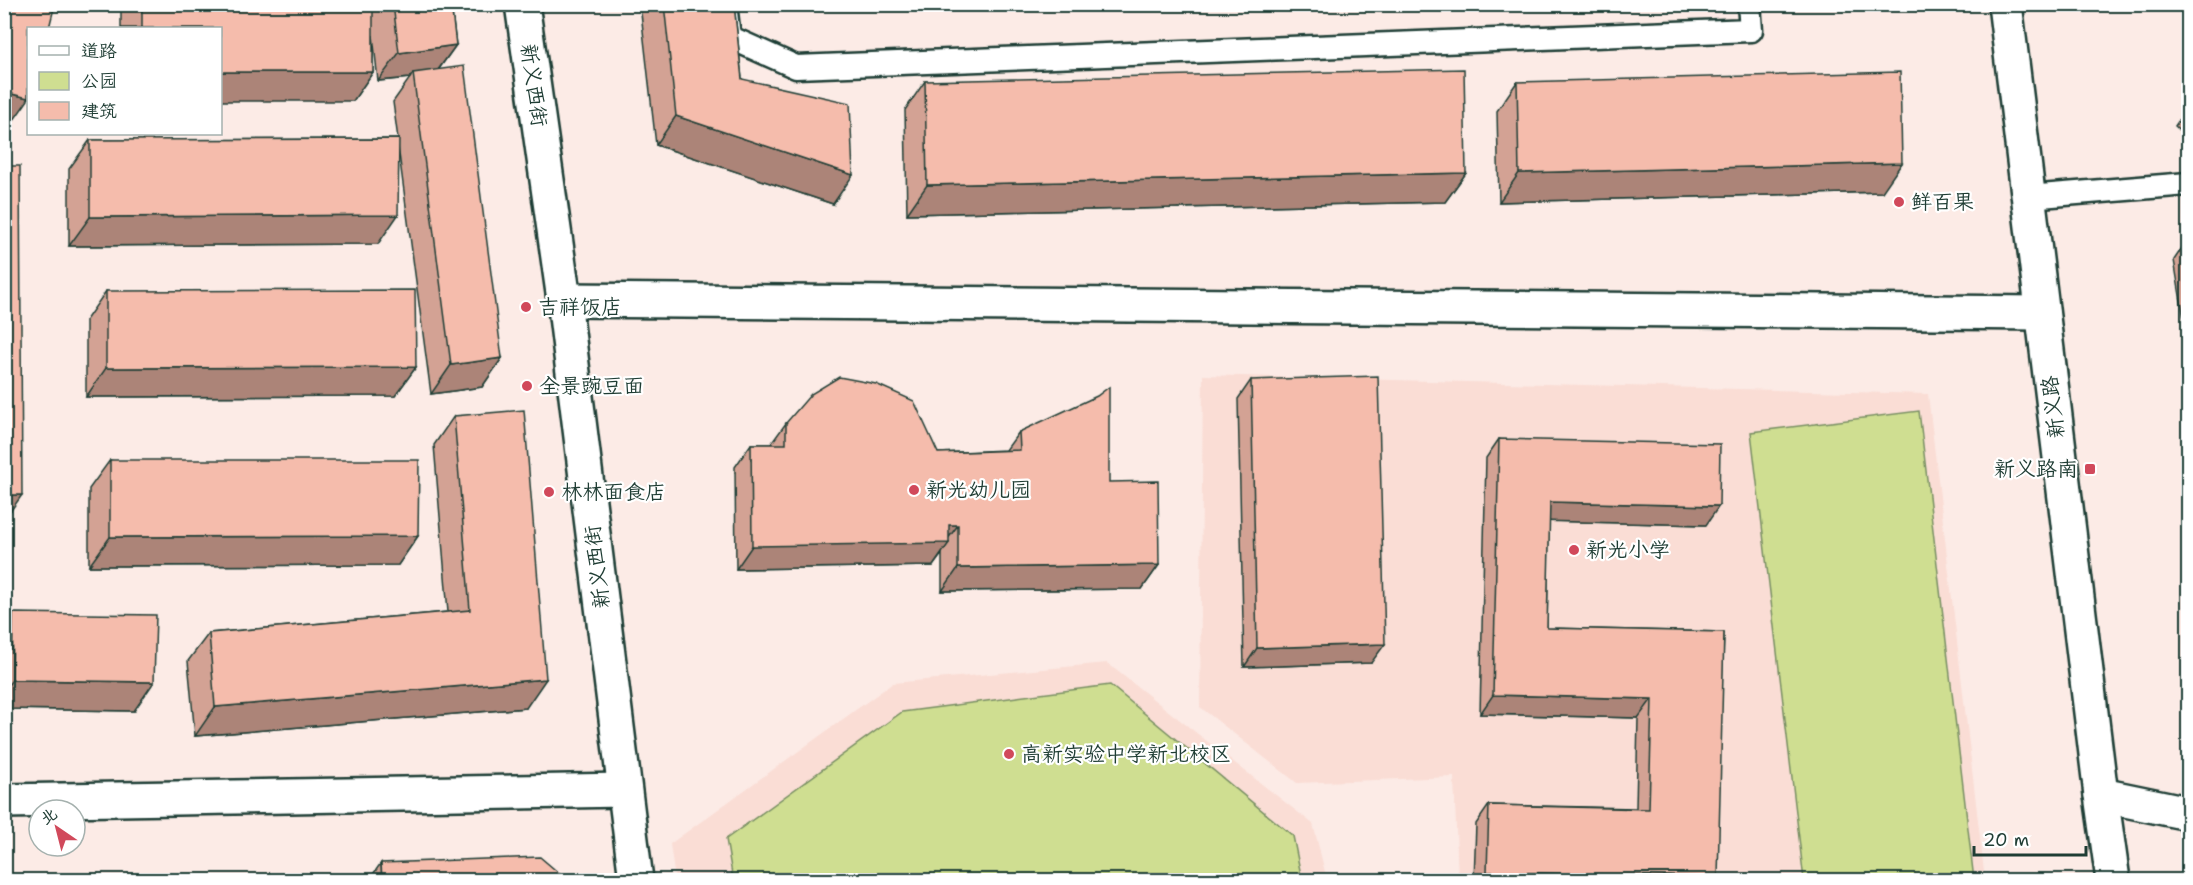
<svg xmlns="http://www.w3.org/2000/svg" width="2193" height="885" viewBox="0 0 2193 885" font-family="'Shantell Sans','LXGW WenKai TC',sans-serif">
  <rect width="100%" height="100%" fill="#fcebe6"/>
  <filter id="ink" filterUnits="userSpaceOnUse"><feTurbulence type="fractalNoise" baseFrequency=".0167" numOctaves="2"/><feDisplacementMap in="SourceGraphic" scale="12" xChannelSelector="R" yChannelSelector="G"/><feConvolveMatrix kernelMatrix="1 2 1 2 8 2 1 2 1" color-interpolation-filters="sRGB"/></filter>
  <g filter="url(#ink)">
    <!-- built -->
    <g fill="#faddd5">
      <polygon points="1203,375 1928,394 1985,880 1458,880 1454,777 1297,783 1200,707"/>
      <polygon points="1107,663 1313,824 1327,880 675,880 670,844 893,683"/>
    </g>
    <!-- green -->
    <g fill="#cfde91" stroke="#778e62" stroke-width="1.5">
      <polygon points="1919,411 1974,880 1804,880 1751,432"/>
      <polygon points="1110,685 1293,836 1302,880 733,880 726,839 902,712"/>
    </g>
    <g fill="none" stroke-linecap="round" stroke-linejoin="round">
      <!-- service casing -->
      <g stroke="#1f3d34" stroke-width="27">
        <g id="service">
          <polyline points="725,4 729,37 796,67 1751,30 1749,4"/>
          <polyline points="2028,197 2188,184"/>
        </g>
      </g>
      <!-- minor casing -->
      <g stroke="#1f3d34" stroke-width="38">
        <g id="minor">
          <polyline points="522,4 564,300 636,880"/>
          <polyline points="2005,4 2101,795 2113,880"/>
          <polyline points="564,300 2042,313"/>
          <polyline points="2101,795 2188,813"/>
          <polyline points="4,801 624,790"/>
        </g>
      </g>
      <!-- service -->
      <use href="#service" stroke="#fff" stroke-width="22"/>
      <!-- minor -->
      <use href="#minor" stroke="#fff" stroke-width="33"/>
    </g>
    <!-- wall -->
    <g fill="#d3a294" stroke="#1f3d34" stroke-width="1.5">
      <polygon points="124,4 451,4 456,45 439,69 502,358 482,387 431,394 398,146 378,244 69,246 69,169 90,140 398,139 393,102 410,78 378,81 373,35 373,72 353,101 220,28 121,28 121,8"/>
      <polygon points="640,4 734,4 742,79 833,204 656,145"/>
      <polygon points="925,81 1466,173 1445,202 907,214 905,110"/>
      <polygon points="1517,82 1882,192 1499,202 1497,111"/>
      <polygon points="2188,107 2188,138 2175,126"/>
      <polygon points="2188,239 2188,343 2174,260"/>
      <polygon points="106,291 416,367 395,396 86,397 86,320"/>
      <polygon points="1251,380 1371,663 1244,667 1238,399"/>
      <polygon points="454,416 526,708 195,736 188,661 209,633 448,612 434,445"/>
      <polygon points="786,423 938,453 1006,450 1019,432 1109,482 1159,565 1142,589 942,591 942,554 933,566 736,569 735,467 751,444 771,444"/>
      <polygon points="1499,439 1706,525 1549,521 1547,628 1724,632 1715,880 1474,880 1476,824 1489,805 1636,808 1638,718 1480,714 1486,458"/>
      <polygon points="110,460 418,536 398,565 89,566 89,489"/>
      <polygon points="13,613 134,711 4,709 4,625"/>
      <polygon points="381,863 382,880 369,880"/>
    </g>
    <!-- shaded-wall -->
    <g fill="#ac8478" stroke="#1f3d34" stroke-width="1.5">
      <polygon points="456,45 435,74 413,73 410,78 378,81 399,53"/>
      <polygon points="220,72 373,72 353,101 220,101"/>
      <polygon points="4,92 28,98 28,100 9,127 4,126"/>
      <polygon points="676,116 853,175 833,204 656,145"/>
      <polygon points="1902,163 1882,192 1499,202 1519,173"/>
      <polygon points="1466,173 1445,202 907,214 927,185"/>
      <polygon points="398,215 378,244 69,246 90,217"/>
      <polygon points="502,358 482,387 431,394 451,365"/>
      <polygon points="416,367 395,396 86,397 106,368"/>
      <polygon points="4,495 22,495 4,520"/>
      <polygon points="1550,502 1719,506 1706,525 1537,521"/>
      <polygon points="949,525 958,525 945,543 949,543 933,566 736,569 752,546"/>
      <polygon points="418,536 398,565 89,566 110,537"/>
      <polygon points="1159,565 1142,589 942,591 958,568"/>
      <polygon points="1385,644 1371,663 1244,667 1257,648"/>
      <polygon points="546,679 526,708 195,736 215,707"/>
      <polygon points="12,680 154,682 134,711 4,709 4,690"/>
      <polygon points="1493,695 1652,699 1638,718 1480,714"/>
      <polygon points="1487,872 1718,877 1715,880 1481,880"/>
    </g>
    <!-- building -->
    <g fill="#f5bcac" stroke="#1f3d34" stroke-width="1.5">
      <polygon points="4,4 55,4 49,28 28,28 28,98 4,92"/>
      <polygon points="142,4 373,4 373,72 220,72 220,28 142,28"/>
      <polygon points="393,4 451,4 456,45 399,53"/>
      <polygon points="664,4 734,4 742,79 850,103 853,175 676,116"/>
      <polygon points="464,66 502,358 451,365 413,73"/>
      <polygon points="1464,69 1466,173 927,185 925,81"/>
      <polygon points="1900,72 1902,163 1519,173 1517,82"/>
      <polygon points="399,139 398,215 90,217 90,140"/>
      <polygon points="4,166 20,166 22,495 4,495"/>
      <polygon points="415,290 416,367 106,368 106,291"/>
      <polygon points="1378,376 1385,644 1257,648 1251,380"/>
      <polygon points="839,377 876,384 914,401 938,453 1020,450 1019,432 1097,396 1109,387 1109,482 1158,481 1159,565 958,568 958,525 949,525 949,543 752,546 751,444 786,444 786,423 811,394"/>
      <polygon points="524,410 546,679 215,707 209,633 470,610 454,416"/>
      <polygon points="1499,439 1720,444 1719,506 1550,502 1547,628 1724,632 1718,877 1487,872 1489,805 1649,809 1652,699 1493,695"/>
      <polygon points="110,460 419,460 418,536 110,537"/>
      <polygon points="13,613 156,615 154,682 12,680"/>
      <polygon points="540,857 567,880 382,880 381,863"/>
    </g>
  </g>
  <!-- markers -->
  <g fill="#d1495b" stroke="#fff" stroke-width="2">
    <circle cx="1899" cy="202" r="6"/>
    <circle cx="526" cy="307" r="6"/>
    <circle cx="527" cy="386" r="6"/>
    <rect x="2084" y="463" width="12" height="12" rx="3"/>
    <circle cx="914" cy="490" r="6"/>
    <circle cx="549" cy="492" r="6"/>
    <circle cx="1574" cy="550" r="6"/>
    <circle cx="1009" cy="754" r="6"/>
  </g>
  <g text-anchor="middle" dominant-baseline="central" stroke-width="4.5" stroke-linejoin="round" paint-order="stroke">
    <!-- street labels -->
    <g font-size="21" fill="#1f3d34" stroke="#fff">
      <text transform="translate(534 85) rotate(82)">新义西街</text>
      <text transform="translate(2053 407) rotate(-97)">新义路</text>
      <text transform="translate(597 567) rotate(-97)">新义西街</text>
    </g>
    <!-- poi labels -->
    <g font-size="21" fill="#1f3d34" stroke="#fff" text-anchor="start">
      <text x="1911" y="202">鲜百果</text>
      <text x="538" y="307">吉祥饭店</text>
      <text x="539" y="386">全景豌豆面</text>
      <text x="2078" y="469" text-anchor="end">新义路南</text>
      <text x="926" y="490">新光幼儿园</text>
      <text x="561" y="492">林林面食店</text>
      <text x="1586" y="550">新光小学</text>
      <text x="1021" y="754">高新实验中学新北校区</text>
    </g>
  </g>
  <!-- margin -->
  <rect width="2193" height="885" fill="none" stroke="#fff" stroke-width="24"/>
  <rect x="12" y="12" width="2169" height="861" fill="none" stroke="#1f3d34" stroke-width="2" filter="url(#ink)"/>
  <!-- legend -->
  <rect x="27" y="27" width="195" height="108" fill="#ffffff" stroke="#a5b1ae" stroke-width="1.5"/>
  <rect x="39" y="46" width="30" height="9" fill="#ffffff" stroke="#a5b1ae" stroke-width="1.5"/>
  <text x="81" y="57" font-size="18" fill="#1f3d34">道路</text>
  <rect x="39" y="72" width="30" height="18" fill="#cfde91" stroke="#a5b1ae" stroke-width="1.5"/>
  <text x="81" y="87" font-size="18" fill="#1f3d34">公园</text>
  <rect x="39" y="102" width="30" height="18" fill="#f5bcac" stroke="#a5b1ae" stroke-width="1.5"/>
  <text x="81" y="117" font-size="18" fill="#1f3d34">建筑</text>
  <!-- north arrow -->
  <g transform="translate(57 828) rotate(325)"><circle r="28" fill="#ffffff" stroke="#a5b1ae" stroke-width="1.5"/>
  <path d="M0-4.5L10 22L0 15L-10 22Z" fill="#d1495b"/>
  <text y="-9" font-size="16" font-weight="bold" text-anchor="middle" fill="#1f3d34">北</text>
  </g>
  <!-- scale -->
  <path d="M1974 846v9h112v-9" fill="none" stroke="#1f3d34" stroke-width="3"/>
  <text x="1983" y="846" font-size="18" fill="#1f3d34" stroke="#ffffff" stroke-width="4.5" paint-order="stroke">20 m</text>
</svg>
